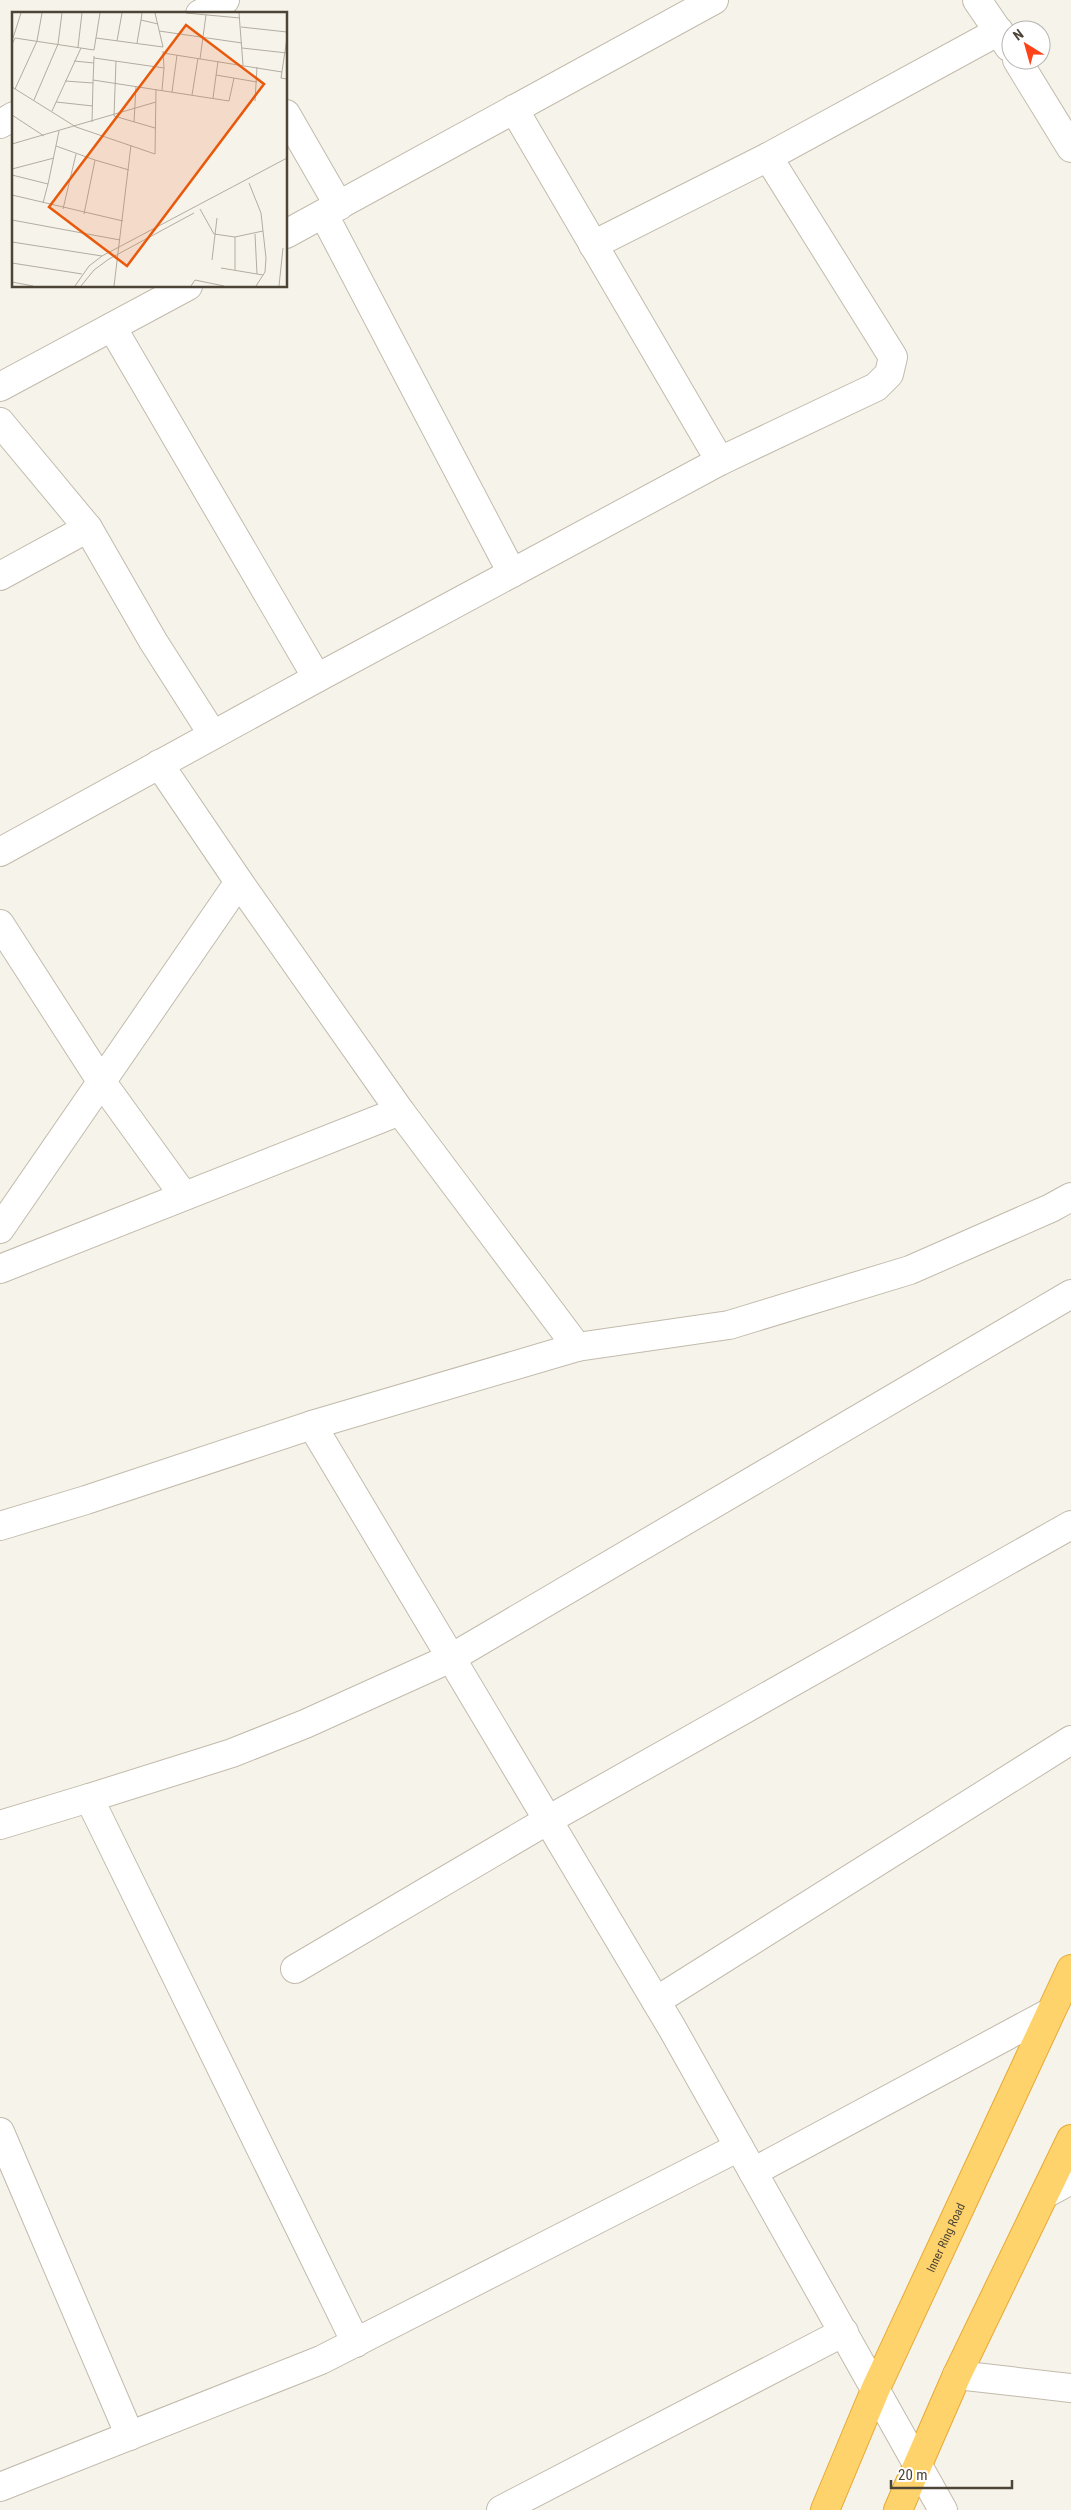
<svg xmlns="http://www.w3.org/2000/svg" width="1071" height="2510" viewBox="0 0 1071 2510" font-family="'Roboto Condensed',sans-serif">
  <rect width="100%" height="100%" fill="#f6f3ea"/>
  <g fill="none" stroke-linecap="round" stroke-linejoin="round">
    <!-- minor casing -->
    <g stroke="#c2bbac" stroke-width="30">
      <g id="minor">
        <polyline points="977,0 1009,47"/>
        <polyline points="200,14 225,0"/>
        <polyline points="1017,60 1071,148"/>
        <polyline points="514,109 720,461"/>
        <polyline points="286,114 339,206"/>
        <polyline points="0,124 14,116"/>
        <polyline points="324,215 512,573"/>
        <polyline points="286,234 714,0"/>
        <polyline points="593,245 768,157 999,31"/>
        <polyline points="112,327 317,678"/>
        <polyline points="0,387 188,286"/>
        <polyline points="0,422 88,528 0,576"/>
        <polyline points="88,528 153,641 213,735"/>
        <polyline points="0,852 317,678 720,461 876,387 889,374 893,357 768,157"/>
        <polyline points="0,924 101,1081 184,1196"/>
        <polyline points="0,1229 239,882"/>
        <polyline points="0,1269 400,1111"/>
        <polyline points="577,1347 729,1325 910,1270 1051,1208 1071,1197"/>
        <polyline points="312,1425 672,2028 943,2510"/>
        <polyline points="0,1526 86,1500 312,1425 577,1347 400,1111 239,882 159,764"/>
        <polyline points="89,1798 232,1753 305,1724 451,1658 1071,1294"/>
        <polyline points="0,1825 89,1798 356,2343"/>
        <polyline points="295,1969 548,1820 1071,1525"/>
        <polyline points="656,2001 1071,1740"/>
        <polyline points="0,2132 130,2436"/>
        <polyline points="753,2172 1049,2013"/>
        <polyline points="1047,2193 1071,2180"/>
        <polyline points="957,2375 1071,2388"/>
        <polyline points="0,2487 321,2360 739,2147"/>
        <polyline points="501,2510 844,2332"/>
      </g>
    </g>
    <!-- highway casing -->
    <g stroke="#e6aa34" stroke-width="30">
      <g id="highway">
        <path id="s1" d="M825 2510 876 2388 1071 1969"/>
        <polyline points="898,2510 957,2375 1071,2139"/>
      </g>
    </g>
    <!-- minor -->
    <use href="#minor" stroke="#fff" stroke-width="28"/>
    <!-- highway -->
    <use href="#highway" stroke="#ffd36c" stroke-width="28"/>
  </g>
  <g text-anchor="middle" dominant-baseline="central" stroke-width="4" stroke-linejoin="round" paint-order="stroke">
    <!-- street labels -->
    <g font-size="12" fill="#4b4437" stroke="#fff">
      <text stroke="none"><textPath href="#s1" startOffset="298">Inner Ring Road</textPath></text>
    </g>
  </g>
  <!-- overview -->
  <g transform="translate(12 12)">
    <rect width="275" height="275" fill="#f6f3ea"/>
    <path fill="none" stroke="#b2ada2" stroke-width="1" d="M130 1 129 8 146 12M174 1 228 6M227 1 231 53M229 15 275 20M147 19 230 31M1 26 9 1M84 26 151 35 143 1M275 26 269 66 275 67M105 29 110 1M125 31 129 8M0 32 3 26 82 38 88 1M66 35 70 1M230 36 275 41M151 41 270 60M82 46 152 56 151 39M188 47 194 3M62 49 82 51M104 49 102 104 143 116M204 63 245 70M81 68 217 89 222 66M53 69 81 71 82 44M0 75 64 115 143 142 144 77M3 77 25 29 30 1M150 78 152 56M160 80 165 43M180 83 186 46M201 86 206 49M22 88 46 32 50 1M243 89 245 55M44 90 81 94M40 99 69 36M0 103 32 124M80 110 81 71M122 110 124 74M0 132 144 90M44 134 83 148 72 202M83 148 117 158M0 157 42 146M0 163 36 172 47 119M237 171 249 201 254 246 253 260 244 274M0 183 111 209M31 191 36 172M51 197 64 142M188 197 202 222 223 225 251 219M0 208 108 228M243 222 245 262M0 230 90 244M200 248 205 206M0 251 70 262M209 256 251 263M223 258V225M0 270 21 274M63 274 77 254 90 244 275 146M69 274 82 258 97 247 182 201M102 274 119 133M179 274 183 268 212 274M267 274 271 236"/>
    <path fill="#e8590c" fill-opacity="0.15" stroke="#e8590c" stroke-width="2.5" d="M174 13 252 72 115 254 37 195Z"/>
    <rect width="275" height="275" fill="none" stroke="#4b4437" stroke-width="2.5"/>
  </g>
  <!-- north arrow -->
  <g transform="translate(1026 45) rotate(323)"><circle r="24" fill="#ffffff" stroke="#b7b4af"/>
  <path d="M0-4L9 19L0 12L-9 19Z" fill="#ff4218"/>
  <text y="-8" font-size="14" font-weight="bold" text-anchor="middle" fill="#4b4437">N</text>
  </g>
  <!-- scale -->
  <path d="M891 2480v8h121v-8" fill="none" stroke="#4b4437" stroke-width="2.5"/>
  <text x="898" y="2480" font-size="15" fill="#4b4437" stroke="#ffffff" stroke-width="4" paint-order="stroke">20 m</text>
</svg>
